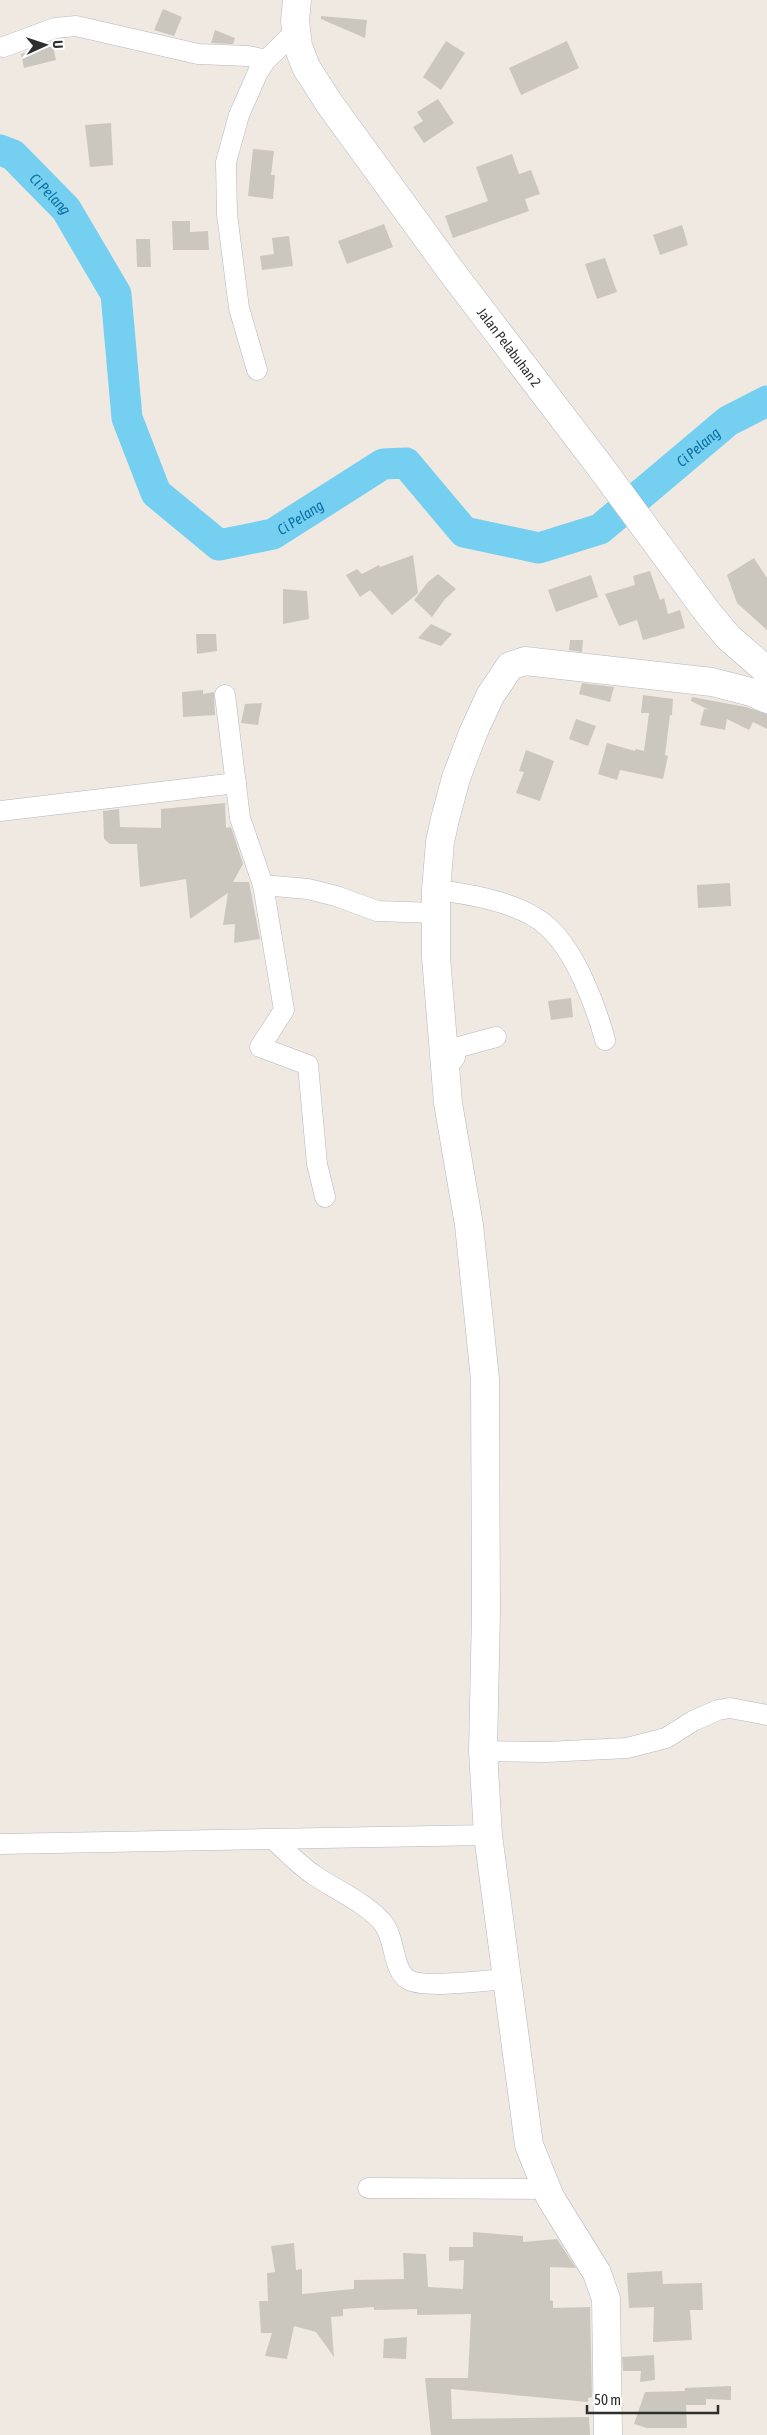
<svg xmlns="http://www.w3.org/2000/svg" width="767" height="2435" viewBox="0 0 767 2435" font-family="'Asap Condensed',sans-serif">
  <rect width="100%" height="100%" fill="#efe9e1"/>
  <g fill="none" stroke-linecap="round" stroke-linejoin="round">
    <!-- river -->
    <path stroke="#75cff0" stroke-width="31" id="s1" d="M0 150 13 155 66 209 116 294 127 418 156 493 219 545 273 534 383 464 406 463 464 532 539 548 600 529 728 421 767 401"/>
  </g>
  <!-- building -->
  <g fill="#cbc7bf">
    <polygon points="163,9 182,17 174,36 154,30"/>
    <polygon points="321,16 367,20 365,38 321,19"/>
    <polygon points="215,30 235,38 233,44 211,43"/>
    <polygon points="446,41 465,53 441,90 423,77"/>
    <polygon points="567,41 579,68 521,95 509,68"/>
    <polygon points="53,46 56,60 24,68 21,54"/>
    <polygon points="438,99 454,123 424,143 413,127 423,121 417,112"/>
    <polygon points="111,123 113,165 90,167 85,125"/>
    <polygon points="253,149 274,151 271,175 275,175 273,199 248,196"/>
    <polygon points="512,154 519,174 531,170 540,194 525,199 529,211 453,238 445,216 488,201 476,167"/>
    <polygon points="172,221 190,221 190,232 208,231 209,250 173,250"/>
    <polygon points="384,224 393,247 347,264 338,241"/>
    <polygon points="682,225 688,245 660,255 653,235"/>
    <polygon points="289,236 293,266 262,270 260,256 274,254 272,238"/>
    <polygon points="136,239 150,239 151,267 137,267"/>
    <polygon points="605,258 617,292 597,299 585,264"/>
    <polygon points="413,555 418,593 392,615 370,590 360,597 346,575 357,569 362,574 379,565 380,567"/>
    <polygon points="754,558 767,578 767,630 737,603 727,575"/>
    <polygon points="650,571 660,600 664,598 668,614 680,610 685,628 643,640 637,620 619,626 605,594 635,585 633,576"/>
    <polygon points="438,574 456,589 445,599 432,617 414,600 428,582"/>
    <polygon points="591,575 598,597 556,612 548,590"/>
    <polygon points="283,589 307,591 309,619 283,624"/>
    <polygon points="431,624 452,634 441,646 418,638"/>
    <polygon points="196,634 216,634 217,651 197,654"/>
    <polygon points="570,640 583,640 582,652 569,650"/>
    <polygon points="582,683 614,687 610,702 579,694"/>
    <polygon points="203,690 203,694 214,692 215,715 183,717 182,692"/>
    <polygon points="643,695 673,699 672,715 670,715 665,755 668,756 663,779 620,770 617,780 598,774 607,743 635,751 636,749 644,751 649,713 641,713"/>
    <polygon points="692,697 746,707 767,714 767,729 753,722 749,730 727,719 725,730 700,725 704,709 709,710 691,701"/>
    <polygon points="262,703 258,725 241,723 245,704"/>
    <polygon points="576,719 596,726 588,746 569,739"/>
    <polygon points="526,750 554,761 540,801 516,793 524,772 519,771"/>
    <polygon points="225,803 226,828 231,827 243,864 233,882 249,882 260,939 234,943 235,924 223,925 228,893 190,919 186,879 140,887 137,844 110,844 104,839 103,811 119,809 120,827 161,828 161,809"/>
    <polygon points="730,883 731,906 698,908 697,885"/>
    <polygon points="571,998 573,1017 551,1020 548,1001"/>
    <polygon points="473,2232 523,2236 523,2242 557,2239 576,2268 550,2267 550,2300 553,2301 553,2308 590,2307 592,2397 588,2398 588,2402 451,2389 452,2419 589,2417 590,2435 431,2435 425,2378 468,2378 471,2314 417,2315 417,2309 374,2310 374,2307 343,2309 343,2316 331,2317 334,2357 316,2332 294,2326 287,2359 265,2356 272,2333 261,2333 259,2301 268,2301 267,2273 275,2272 271,2246 294,2243 296,2270 302,2269 302,2294 354,2289 354,2280 404,2279 403,2253 426,2254 428,2287 463,2289 464,2260 449,2261 449,2247 473,2247"/>
    <polygon points="662,2271 663,2284 702,2283 703,2310 690,2310 692,2340 653,2342 654,2307 629,2308 627,2273"/>
    <polygon points="407,2337 406,2359 383,2358 384,2339"/>
    <polygon points="654,2355 655,2380 640,2382 641,2371 623,2371 622,2357"/>
    <polygon points="731,2386 731,2400 706,2399 706,2405 686,2405 687,2428 647,2428 634,2424 645,2392 685,2391 685,2388"/>
  </g>
  <g fill="none" stroke-linecap="round" stroke-linejoin="round">
    <!-- street casing -->
    <g stroke="#b4b7c1" stroke-width="21">
      <g id="street">
        <polyline points="3,47 55,28 76,26 198,54 248,56 266,60"/>
        <polyline points="257,370 239,308 227,214 226,162 239,115 258,72 266,60 295,32"/>
        <polyline points="225,695 240,818 263,885 308,889 336,896 377,911 435,913"/>
        <polyline points="0,811 236,783"/>
        <polyline points="263,885 284,1010 260,1047 308,1065 317,1164 325,1197"/>
        <path d="M436 890C470 894 523 903 548 927 575 951 596 1006 605 1040"/>
        <path d="M445 1066C454 1061 456 1059 456 1049L459 1047 496 1037"/>
        <polyline points="483,1751 546,1752 627,1748 666,1738 693,1721 718,1710 730,1708 767,1715"/>
        <path d="M274 1840C287 1852 299 1865 314 1875 334 1889 368 1904 383 1923 396 1939 392 1971 409 1980 426 1989 486 1980 508 1979"/>
        <polyline points="0,1844 488,1835"/>
        <polyline points="368,2188 546,2189"/>
      </g>
    </g>
    <!-- secondary casing -->
    <g stroke="#b4b7c1" stroke-width="29">
      <g id="secondary">
        <path id="s2" d="M297 0 295 21 298 46 306 67 329 103 451 271 602 469 708 613 728 637 767 671"/>
        <polyline points="608,2435 606,2299 597,2273 550,2197 529,2145 488,1835 483,1751 486,1612 485,1379 469,1225 448,1103 436,957 436,890 440,842 445,819 456,778 473,733 490,696 510,666 525,661 712,682 751,692 767,699"/>
      </g>
    </g>
    <!-- street -->
    <use href="#street" stroke="#fff" stroke-width="20"/>
    <!-- secondary -->
    <use href="#secondary" stroke="#fff" stroke-width="28"/>
  </g>
  <g text-anchor="middle" dominant-baseline="central" stroke-width="5" stroke-linejoin="round" paint-order="stroke">
    <!-- street labels -->
    <g font-size="14" fill="#2e2e2e" stroke="#fff">
      <text stroke="none"><textPath href="#s2" startOffset="415">Jalan Pelabuhan 2</textPath></text>
    </g>
    <!-- water labels -->
    <g font-size="15" font-style="italic" fill="#0d6fa3" stroke="#fff">
      <text stroke="none"><textPath href="#s1" startOffset="68">Ci Pelang</textPath></text>
      <text stroke="none"><textPath href="#s1" startOffset="1042">Ci Pelang</textPath></text>
      <text stroke="none"><textPath href="#s1" startOffset="562">Ci Pelang</textPath></text>
    </g>
  </g>
  <!-- north arrow -->
  <g transform="translate(45 45) rotate(87)" stroke="#ffffff" stroke-width="4" paint-order="stroke">
  <path d="M0-4L9 19L0 12L-9 19Z" fill="#2e2e2e"/>
  <text y="-8" font-size="14" font-weight="bold" text-anchor="middle" fill="#2e2e2e">U</text>
  </g>
  <!-- scale -->
  <path d="M587 2405v8h131v-8" fill="none" stroke="#2e2e2e" stroke-width="2.5"/>
  <text x="594" y="2405" font-size="15" fill="#2e2e2e" stroke="#ffffff" stroke-width="4" paint-order="stroke">50 m</text>
</svg>
